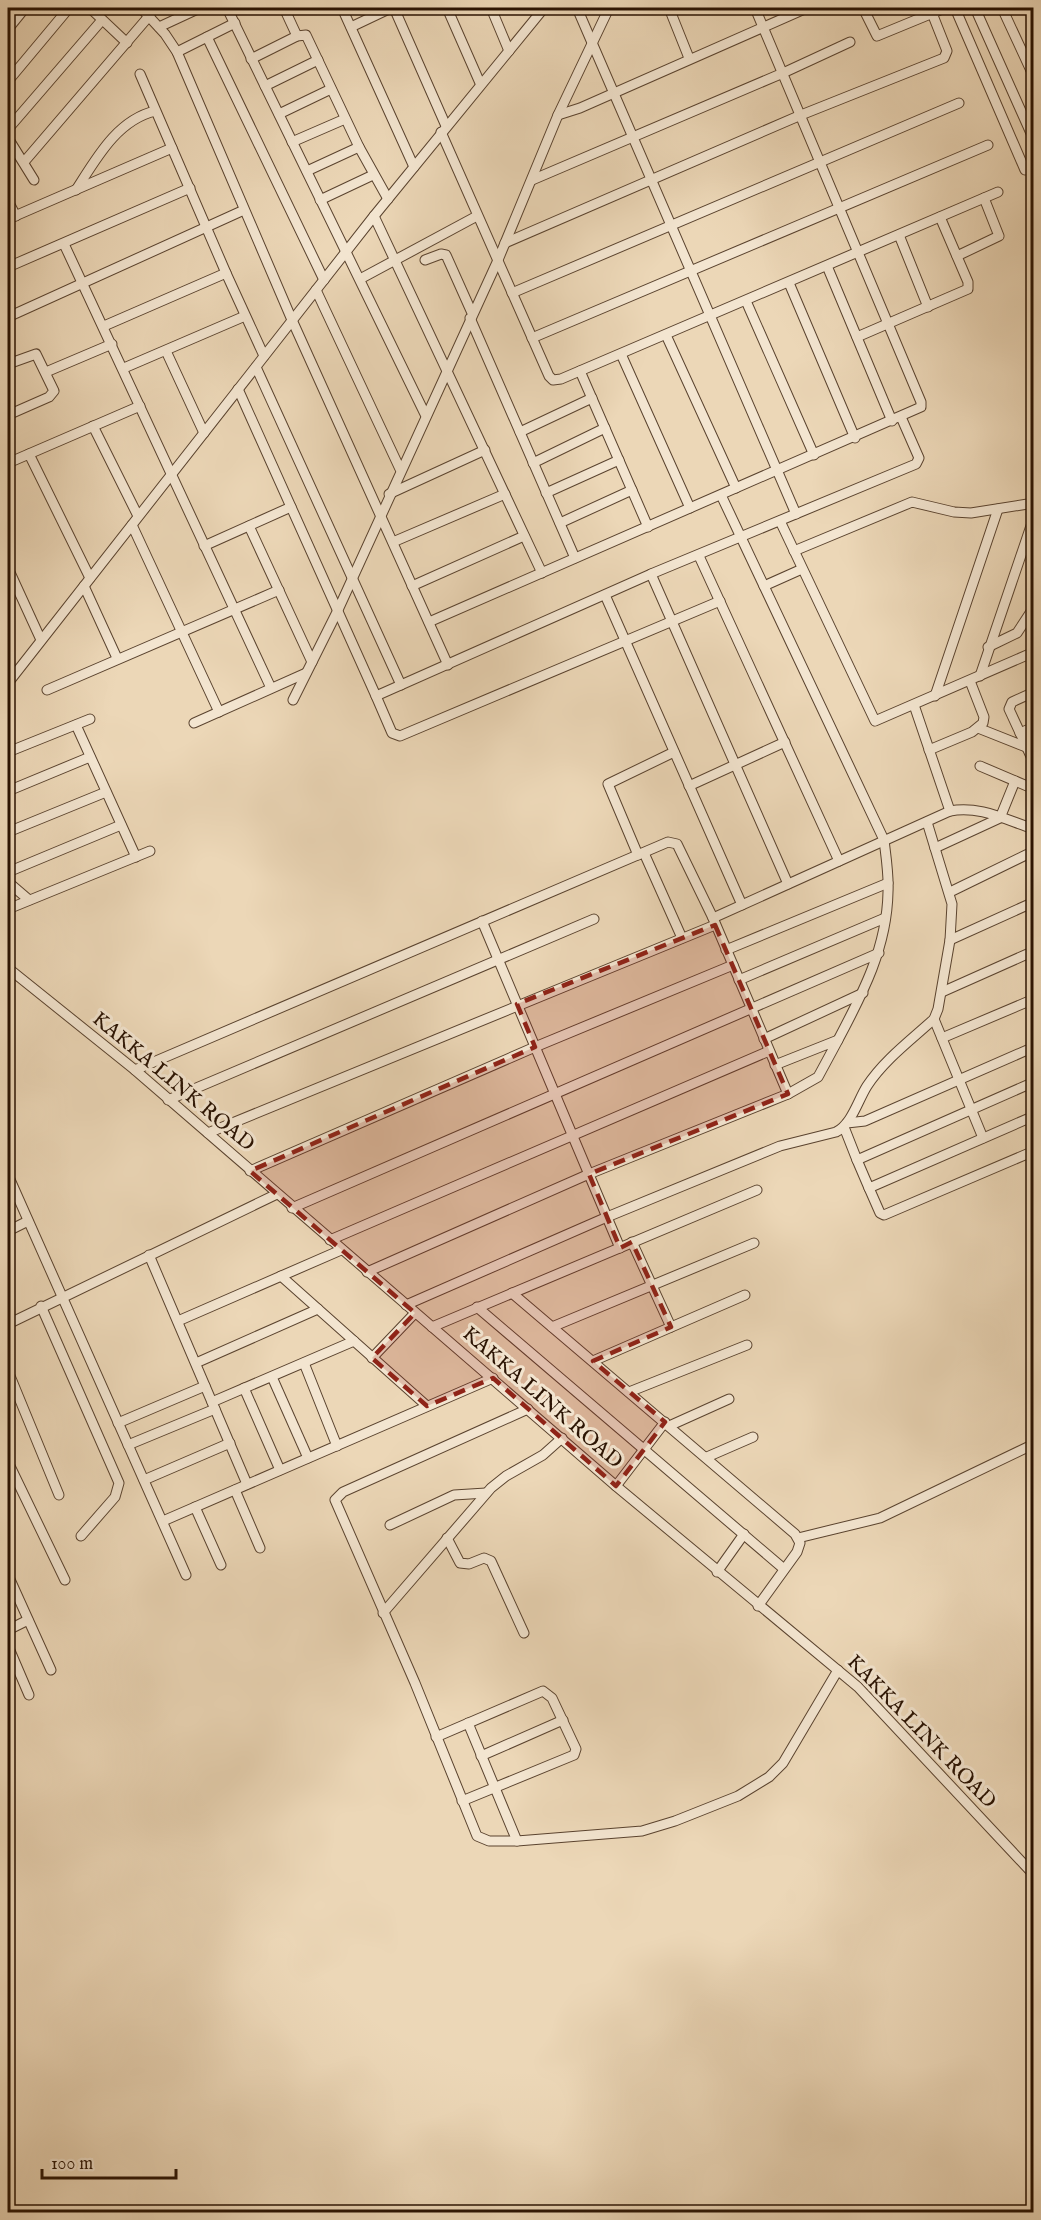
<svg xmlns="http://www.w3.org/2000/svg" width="1041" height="2220" viewBox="0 0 1041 2220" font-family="'IM FELL English',serif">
  <rect width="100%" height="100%" fill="#ecd7b7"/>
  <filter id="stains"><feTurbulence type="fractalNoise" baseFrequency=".00333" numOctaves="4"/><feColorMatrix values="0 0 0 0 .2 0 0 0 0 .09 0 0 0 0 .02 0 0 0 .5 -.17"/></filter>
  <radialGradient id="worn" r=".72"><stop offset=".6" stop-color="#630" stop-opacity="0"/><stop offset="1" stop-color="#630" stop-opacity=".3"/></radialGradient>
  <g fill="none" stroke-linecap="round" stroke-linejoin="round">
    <!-- minor casing -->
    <g stroke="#5a432f" stroke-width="11">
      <g id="minor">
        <polyline points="90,8 127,43"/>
        <polyline points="141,8 165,34 177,52 292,320 448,665"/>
        <polyline points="227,8 425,414"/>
        <polyline points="284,8 297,36"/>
        <polyline points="342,8 414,167"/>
        <polyline points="394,8 446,126"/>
        <polyline points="447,8 480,83"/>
        <polyline points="491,8 509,51"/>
        <polyline points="577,8 796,514"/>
        <polyline points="669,8 689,58"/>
        <polyline points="863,8 877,36 945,8"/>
        <polyline points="955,8 1025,170"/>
        <polyline points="975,8 1034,140"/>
        <polyline points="1002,8 1034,77"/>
        <polyline points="159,27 200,8"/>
        <polyline points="351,27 391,8"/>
        <polyline points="8,29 25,8"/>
        <polyline points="207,37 324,280"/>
        <polyline points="177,52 235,23"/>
        <polyline points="251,59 297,36 306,35 359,147 388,199"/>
        <polyline points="140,74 226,273"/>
        <polyline points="8,81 69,8"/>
        <polyline points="265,86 318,60"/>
        <polyline points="279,114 331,89"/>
        <polyline points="558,115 580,108 807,8"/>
        <polyline points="8,129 102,20"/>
        <polyline points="441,132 549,376 553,380 561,379 998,192"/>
        <polyline points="8,138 34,180"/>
        <polyline points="292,142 345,119"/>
        <polyline points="24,162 150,15"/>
        <polyline points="307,171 359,147"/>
        <polyline points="532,180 783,73 850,42"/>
        <path d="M76 190C96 159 117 120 155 111"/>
        <polyline points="320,200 373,175"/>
        <polyline points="8,201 16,216"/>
        <polyline points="374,216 542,573"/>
        <polyline points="8,219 172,148"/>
        <polyline points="899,235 928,307"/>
        <polyline points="505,243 801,115 944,58 947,51 930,8"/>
        <polyline points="64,244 271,688"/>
        <polyline points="957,256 999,236 984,198"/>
        <polyline points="425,260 441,254 446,255 472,313"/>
        <polyline points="827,266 892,421"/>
        <polyline points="8,267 190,188"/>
        <polyline points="360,279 477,216"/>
        <polyline points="789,283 855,438"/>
        <polyline points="316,290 400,469"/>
        <polyline points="512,293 959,103"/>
        <polyline points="746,301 814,455"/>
        <polyline points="8,317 244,210"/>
        <polyline points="470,318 575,558"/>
        <polyline points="104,326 226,273 264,356"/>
        <polyline points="666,335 736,488"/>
        <polyline points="857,337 968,289 968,282 940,217"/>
        <polyline points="532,338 988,145"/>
        <polyline points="166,351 204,433"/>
        <polyline points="621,354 690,508"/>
        <polyline points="8,364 36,354 54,391 49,397 8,415"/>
        <polyline points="256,367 401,685"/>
        <polyline points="124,368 245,316"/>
        <polyline points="580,371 648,527"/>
        <polyline points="46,372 112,344"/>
        <polyline points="238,389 376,696 651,574 916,464 919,458 901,417"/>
        <polyline points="93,426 138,516"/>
        <polyline points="520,432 592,398"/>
        <polyline points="29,454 90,578"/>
        <polyline points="8,463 140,406"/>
        <polyline points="533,463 605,428"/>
        <polyline points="546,493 619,460"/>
        <polyline points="389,494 485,450"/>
        <path d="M721 495 884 840C886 857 889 875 888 892 887 947 863 993 838 1040"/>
        <polyline points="780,521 875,721 1034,652"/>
        <polyline points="560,523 632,490"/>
        <polyline points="132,525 219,712"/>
        <polyline points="249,526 312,662"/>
        <polyline points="393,542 505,494"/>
        <polyline points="204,546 291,507"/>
        <polyline points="794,551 912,502 954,512 971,513 1034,503"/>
        <polyline points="699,556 839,861"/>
        <polyline points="8,568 41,640"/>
        <polyline points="651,574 788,884"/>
        <polyline points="84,586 117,658"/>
        <polyline points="412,586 524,536"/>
        <polyline points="764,586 802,569"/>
        <polyline points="605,595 742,905"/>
        <polyline points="429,622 921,407 921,402 755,8"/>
        <polyline points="988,647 1017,633 1034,607"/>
        <polyline points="980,676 1034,517"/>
        <polyline points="8,683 374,216 544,8"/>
        <polyline points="47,690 279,590"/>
        <polyline points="1034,692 1012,702 1009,709 1034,763"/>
        <polyline points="376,696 392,733 400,736 720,601"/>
        <polyline points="935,696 998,509"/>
        <polyline points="293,700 338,610 498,260 558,115 609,8"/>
        <polyline points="914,705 950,811"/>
        <polyline points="194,723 306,673"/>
        <polyline points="76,725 136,857"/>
        <polyline points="978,728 1026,747"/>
        <polyline points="1020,733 1034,727"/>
        <polyline points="929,750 972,732 983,723 984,717 970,681"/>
        <polyline points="8,752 90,719"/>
        <polyline points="980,766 1034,789"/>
        <polyline points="689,786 785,742"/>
        <polyline points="8,791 90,757"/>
        <polyline points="8,832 106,792"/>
        <polyline points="935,848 1000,818 1015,781"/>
        <polyline points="644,853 682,938"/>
        <polyline points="638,855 608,784 674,752"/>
        <polyline points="8,872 121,825"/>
        <polyline points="8,882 29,900"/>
        <polyline points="950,892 1034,851"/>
        <polyline points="8,909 150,851"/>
        <path d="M713 918 950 811C979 805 1006 820 1034 829"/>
        <polyline points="482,921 620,1248"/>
        <polyline points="950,940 1034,902"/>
        <polyline points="726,950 888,883"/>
        <polyline points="8,968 135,1070 616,1486 858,1687 1034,1875"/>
        <polyline points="739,980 885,918"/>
        <polyline points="942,992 1034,951"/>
        <polyline points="934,1019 983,1138"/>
        <polyline points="942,1038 1034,999"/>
        <polyline points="764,1039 863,993"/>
        <polyline points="775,1065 838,1040 818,1077 788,1094"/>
        <polyline points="135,1070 668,842 677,844 713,918 788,1094 589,1174 367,1272"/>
        <polyline points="168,1100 594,919"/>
        <polyline points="847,1123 865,1121 1034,1047"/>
        <polyline points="844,1127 857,1160 1034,1082"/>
        <polyline points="208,1133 715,925"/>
        <polyline points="857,1160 869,1188 1034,1116"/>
        <polyline points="250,1171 535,1047 733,965"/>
        <polyline points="8,1175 186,1575"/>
        <polyline points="869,1188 880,1213 884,1215 1034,1151"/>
        <polyline points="292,1208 879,953"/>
        <polyline points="8,1231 28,1221"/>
        <polyline points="330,1240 769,1051"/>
        <polyline points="632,1242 671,1327"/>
        <polyline points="149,1255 247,1484"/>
        <polyline points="281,1276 427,1406"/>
        <polyline points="512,1293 795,1534 800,1543 797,1552 758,1606"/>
        <path d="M406 1305 607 1217 780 1146 836 1132C852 1124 858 1100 867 1086 884 1060 911 1040 934 1019L938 1009 950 940 952 904 927 822"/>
        <polyline points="41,1306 119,1483 115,1497 81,1536"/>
        <polyline points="477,1307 784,1569"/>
        <polyline points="178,1321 341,1250"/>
        <polyline points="8,1324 277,1194"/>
        <polyline points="432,1327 757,1190"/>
        <polyline points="552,1327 754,1243"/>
        <polyline points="372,1358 415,1313"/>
        <polyline points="593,1361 745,1295"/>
        <polyline points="196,1363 318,1309"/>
        <polyline points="304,1363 337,1446"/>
        <polyline points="8,1371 59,1495"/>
        <polyline points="272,1377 308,1458"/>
        <polyline points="244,1388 280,1470"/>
        <polyline points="629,1392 747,1345"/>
        <polyline points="212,1402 354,1341"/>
        <polyline points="528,1409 343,1492 335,1500 415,1683 477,1836 489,1841 517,1841 642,1831 675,1821 738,1796 769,1777 783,1763 838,1670"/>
        <polyline points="118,1423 205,1386"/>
        <polyline points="669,1426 729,1399"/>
        <polyline points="128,1445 215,1409"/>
        <polyline points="707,1457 753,1437"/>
        <polyline points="8,1462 65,1580"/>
        <polyline points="144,1480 230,1443"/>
        <polyline points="616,1486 665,1422"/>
        <polyline points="235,1490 260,1548"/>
        <polyline points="195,1507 221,1565"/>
        <polyline points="163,1521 493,1378"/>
        <polyline points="390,1525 454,1495 486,1493"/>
        <polyline points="447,1538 460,1563 469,1564 484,1558 491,1561 524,1633"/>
        <polyline points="798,1538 880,1518 1034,1444"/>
        <polyline points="717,1572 744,1534"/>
        <polyline points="8,1575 51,1670"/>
        <polyline points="383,1613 491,1488 506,1476 543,1455 562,1438"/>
        <polyline points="8,1630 28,1620"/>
        <polyline points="8,1646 29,1695"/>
        <polyline points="468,1723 517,1841"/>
        <polyline points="436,1737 543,1691 552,1698 576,1749 574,1755 462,1801"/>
        <polyline points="481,1756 563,1720"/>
      </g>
    </g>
    <!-- minor -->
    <use href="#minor" stroke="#f3e5d0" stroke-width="9"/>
  </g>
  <!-- marked area -->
  <path fill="#8f2418" fill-opacity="0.2" stroke="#8f2418" stroke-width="4.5" stroke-dasharray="12 8" stroke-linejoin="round" d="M715 925 788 1094 589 1174 620 1248 632 1242 671 1327 593 1361 665 1422 616 1486 493 1378 427 1406 372 1358 415 1313 250 1171 535 1047 517 1004Z"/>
  <g text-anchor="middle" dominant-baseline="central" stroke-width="6" stroke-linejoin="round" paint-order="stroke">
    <!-- street labels -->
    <g font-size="21" fill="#291202" stroke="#f3e5d0">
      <text transform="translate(173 1082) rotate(40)">KAKKA LINK ROAD</text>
      <text transform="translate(542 1398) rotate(41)">KAKKA LINK ROAD</text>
      <text transform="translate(921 1732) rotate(46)">KAKKA LINK ROAD</text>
    </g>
  </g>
  <!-- margin -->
  <rect width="1041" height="2220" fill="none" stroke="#ecd7b7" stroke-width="30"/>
  <rect x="9" y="9" width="1023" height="2202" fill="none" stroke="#291202" stroke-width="3"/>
  <rect x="15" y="15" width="1011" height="2190" fill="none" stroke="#291202" stroke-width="1.5"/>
  <!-- scale -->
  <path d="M42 2169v9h134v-9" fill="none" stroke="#291202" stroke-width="3"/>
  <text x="51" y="2169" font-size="18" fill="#291202" stroke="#f3e5d0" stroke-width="4.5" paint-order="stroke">100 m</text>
  <rect width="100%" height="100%" filter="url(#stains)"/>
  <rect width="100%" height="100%" fill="url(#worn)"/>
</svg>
